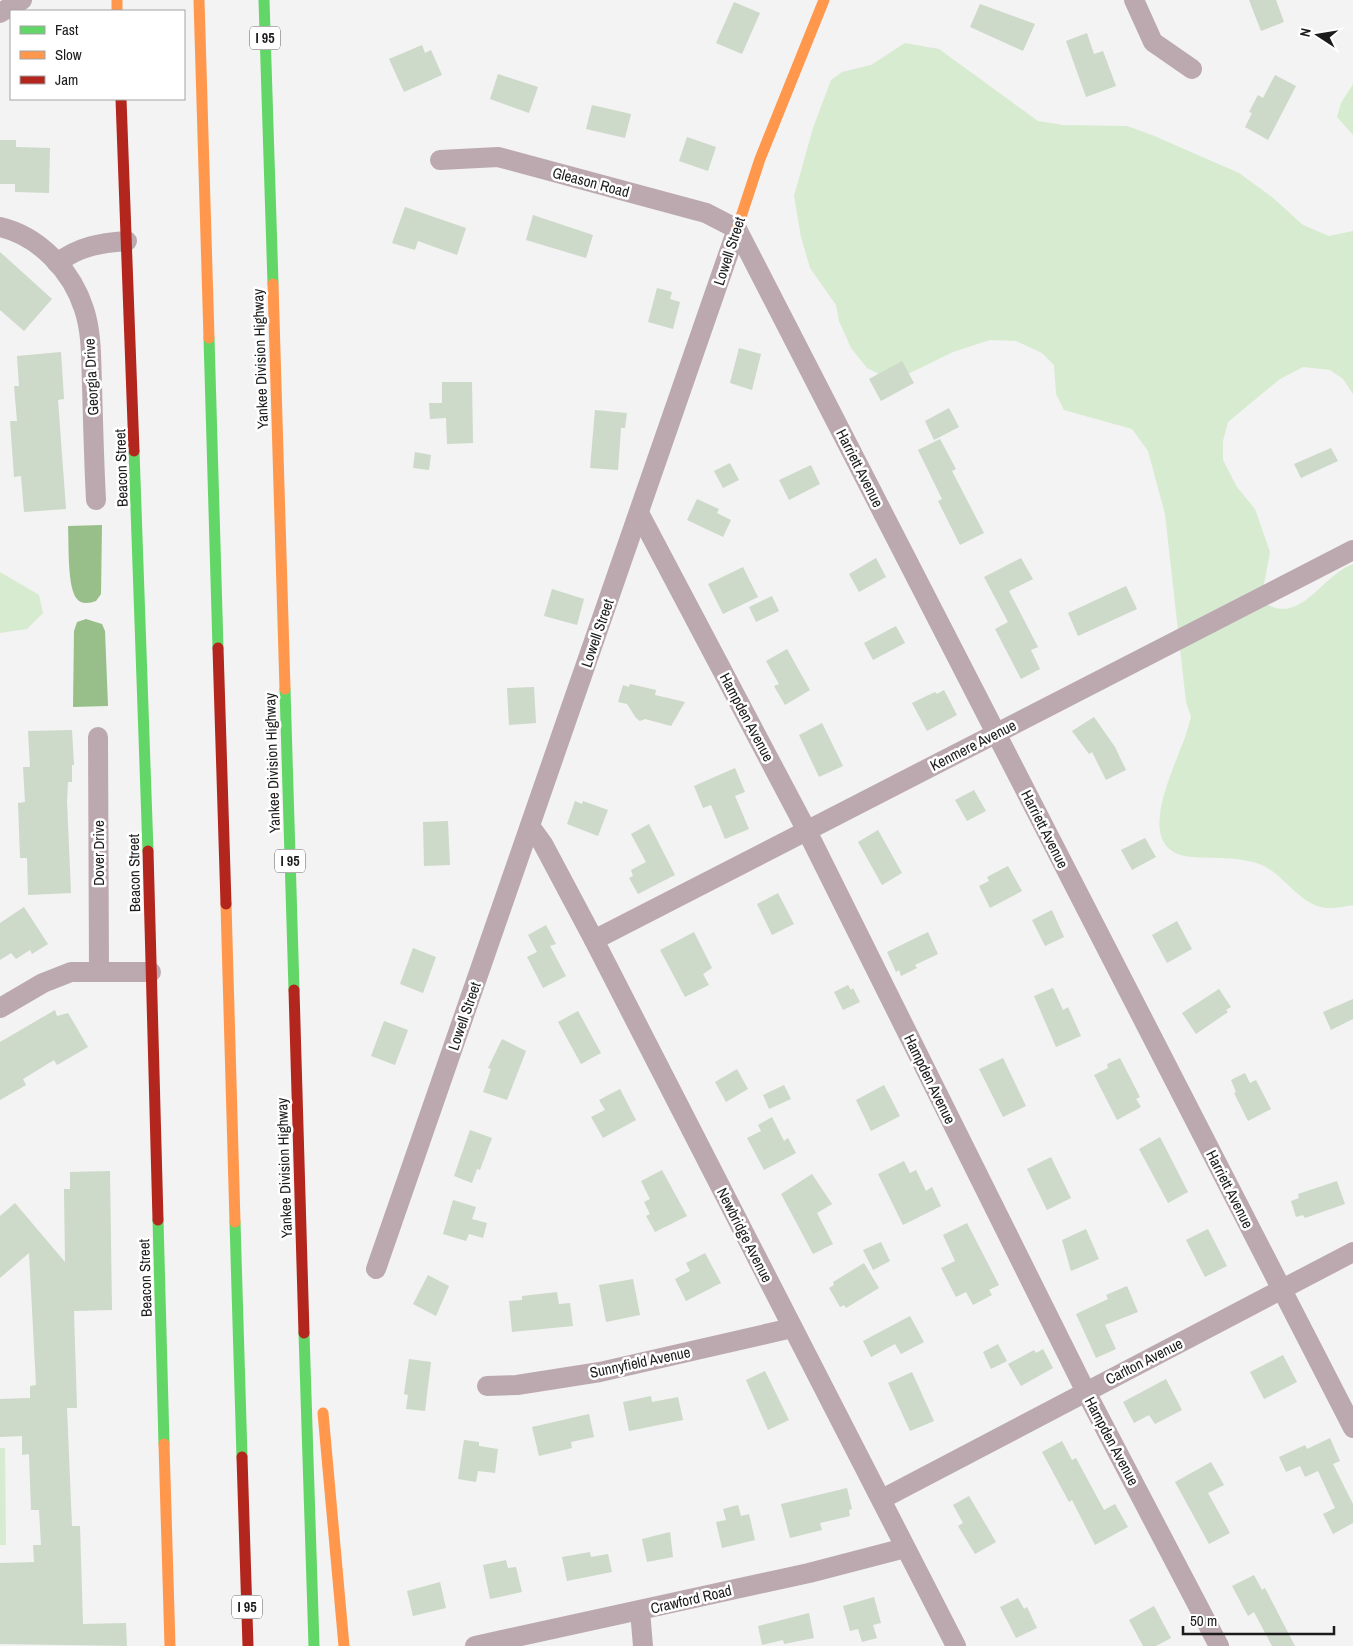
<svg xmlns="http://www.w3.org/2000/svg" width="1353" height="1646" viewBox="0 0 1353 1646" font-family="'Archivo Narrow',sans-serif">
  <rect width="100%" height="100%" fill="#f2f3f2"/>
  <!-- green -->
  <g fill="#d7ebd0">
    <path d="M905 43 939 49 1038 121 1063 125 1127 126 1152 135 1239 173 1272 197 1303 225 1329 236 1353 231V394L1343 379 1330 370 1303 367 1280 379 1228 422 1223 441V460L1237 487 1255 509 1270 552 1261 600C1299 630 1321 575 1353 564V905C1346 906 1338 908 1330 908 1303 909 1286 877 1264 866 1243 856 1215 859 1192 857 1134 853 1169 780 1180 750 1185 739 1188 728 1191 717L1186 702 1165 514 1148 451 1132 429 1064 410 1056 394 1054 365 1042 353 1016 341 990 340 953 352 910 373 883 376 867 368 851 348 839 321 836 305 810 268 801 237 794 196 813 128 831 80 842 72 871 65Z"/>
    <polygon points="1353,84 1353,135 1337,117 1341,103"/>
    <polygon points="0,572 39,595 43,613 27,629 0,633"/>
    <polygon points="0,1448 5,1448 6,1545 0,1545"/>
  </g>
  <!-- water -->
  <g fill="#98bf89">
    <path d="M102 525 101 594 96 601C90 603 82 605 77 599 67 588 69 542 68 526Z"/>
    <polygon points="86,619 102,624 105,631 108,706 73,707 74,631 77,622"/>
  </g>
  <!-- building -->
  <g fill="#cdd9c9">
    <polygon points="1249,0 1276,0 1284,22 1261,31"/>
    <polygon points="734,2 760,13 742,54 716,43"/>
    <polygon points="980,4 1035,24 1023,51 970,27"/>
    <polygon points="1087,33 1094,54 1103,51 1116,86 1086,97 1066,41"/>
    <polygon points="422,45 425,53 431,50 442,75 404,92 389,59"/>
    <polygon points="498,74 538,87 529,113 490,99"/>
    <polygon points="1275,75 1296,86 1268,140 1245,127 1252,113 1249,112 1258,95 1263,98"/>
    <polygon points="592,105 631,114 625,138 586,129"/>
    <polygon points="687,137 716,147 708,171 679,161"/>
    <polygon points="0,140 16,140 16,147 50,148 49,193 15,192 15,184 0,184"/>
    <polygon points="405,207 466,228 457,255 418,241 415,250 392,243"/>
    <polygon points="533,215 593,235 586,258 526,240"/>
    <polygon points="0,252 52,299 24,331 0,310"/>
    <polygon points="657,288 672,292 670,299 680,302 673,329 648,322"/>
    <polygon points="739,348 761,354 752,390 730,383"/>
    <polygon points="61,352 64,399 58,400 66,509 24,512 21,476 14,477 10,421 17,421 14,386 19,386 17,356"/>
    <polygon points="902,361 914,383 881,401 869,379"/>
    <polygon points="442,382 472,382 473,443 447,444 446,418 430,419 429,403 442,403"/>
    <polygon points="949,408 959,427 934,440 925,421"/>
    <polygon points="595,410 627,413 625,428 621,428 618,470 590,468"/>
    <polygon points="940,439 956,469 952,471 984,533 960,545 938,501 942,499 918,450"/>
    <polygon points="1331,448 1338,461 1301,478 1294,464"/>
    <polygon points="415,452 431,455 429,470 413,468"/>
    <polygon points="730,463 739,480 723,488 714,471"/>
    <polygon points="811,465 820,484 789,500 779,480"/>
    <polygon points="697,499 719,509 717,513 731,520 723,537 687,520"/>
    <polygon points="876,558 886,577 859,592 849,574"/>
    <polygon points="1021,558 1033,579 1009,591 1038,647 1031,650 1040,669 1021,679 995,629 1008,622 984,577"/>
    <polygon points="743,567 758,597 723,614 708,584"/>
    <polygon points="1126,586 1137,609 1078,636 1068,613"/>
    <polygon points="552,589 584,599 577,625 544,616"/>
    <polygon points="772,596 779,611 756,622 749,607"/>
    <polygon points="896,626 905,643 873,660 864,643"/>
    <polygon points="787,649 810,690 785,705 774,686 779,684 766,661"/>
    <polygon points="630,684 656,690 655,695 685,702 671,726 645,719 640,721 636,718 627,704 618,702 623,685 629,687"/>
    <polygon points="534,687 536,723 509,725 507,688"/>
    <polygon points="944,690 957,715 927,731 912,703 935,692 937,694"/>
    <polygon points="1094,717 1115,747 1126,770 1106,780 1092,752 1089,754 1072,731"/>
    <polygon points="822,723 843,766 819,777 799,735"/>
    <polygon points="72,730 74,765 72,765 72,782 68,782 67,801 71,893 28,895 27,858 20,858 18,803 25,802 23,767 30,767 28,731"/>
    <polygon points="735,768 745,792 735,796 749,829 725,839 711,805 703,808 694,786"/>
    <polygon points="974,790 986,811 967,821 955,800"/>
    <polygon points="575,801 582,804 583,801 608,810 598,836 567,824"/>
    <polygon points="448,821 450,865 424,866 423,822"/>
    <polygon points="649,824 675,875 638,894 629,878 633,876 631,870 646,862 631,834"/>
    <polygon points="878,830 902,873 882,885 858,842"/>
    <polygon points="1145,838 1156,857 1132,870 1121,850"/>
    <polygon points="1008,866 1022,891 990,908 979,886 989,881 987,877"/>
    <polygon points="778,893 794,924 772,935 757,904"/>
    <polygon points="24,907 48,944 32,954 30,950 16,959 11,953 0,960 0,923"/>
    <polygon points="1052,910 1064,937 1045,946 1032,920"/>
    <polygon points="1177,921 1192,949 1167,963 1152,935"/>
    <polygon points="546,925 556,944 550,946 566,976 543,988 527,957 537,952 528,935"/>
    <polygon points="694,932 712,968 703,974 709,985 685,997 660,950"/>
    <polygon points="928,932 938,954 915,965 917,968 901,976 899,970 896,972 887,952"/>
    <polygon points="413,948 436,957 423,993 400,984"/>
    <polygon points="848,985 851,990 853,988 860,1002 843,1010 834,992"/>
    <polygon points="1053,988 1063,1010 1068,1007 1081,1036 1056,1047 1034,996"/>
    <polygon points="1219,989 1231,1007 1226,1010 1228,1012 1196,1034 1182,1013"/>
    <polygon points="1353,999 1353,1019 1331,1030 1323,1012"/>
    <polygon points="55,1010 57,1016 68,1013 88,1047 57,1065 54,1060 23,1079 26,1085 0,1100 0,1042"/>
    <polygon points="578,1011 601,1053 581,1064 558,1022"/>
    <polygon points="384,1021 408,1030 395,1065 371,1056"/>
    <polygon points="502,1039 526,1051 507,1100 483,1092 491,1069 488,1068"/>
    <polygon points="1003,1058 1026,1106 1003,1117 979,1069"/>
    <polygon points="1120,1058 1140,1097 1136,1099 1141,1107 1117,1120 1094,1075 1108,1068 1107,1064"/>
    <polygon points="737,1069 748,1089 726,1102 715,1082"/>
    <polygon points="1245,1073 1250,1083 1256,1080 1271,1109 1248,1121 1234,1093 1236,1092 1231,1080"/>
    <polygon points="784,1085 791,1099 769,1109 763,1095"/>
    <polygon points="884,1085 900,1116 871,1131 856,1100"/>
    <polygon points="620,1089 636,1120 603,1138 591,1117 605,1110 599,1100"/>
    <polygon points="772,1117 784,1141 788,1138 796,1153 764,1170 747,1138 761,1131 758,1125"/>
    <polygon points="470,1130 492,1138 480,1170 477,1169 472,1183 454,1176"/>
    <polygon points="1160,1137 1188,1192 1168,1203 1139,1149"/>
    <polygon points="1051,1157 1071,1198 1047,1210 1027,1169"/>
    <polygon points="904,1161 910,1173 916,1170 926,1191 932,1187 941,1206 903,1225 878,1174"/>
    <polygon points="662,1170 687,1216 655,1232 646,1216 650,1214 644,1202 650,1199 641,1181"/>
    <polygon points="110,1171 112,1310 74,1311 77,1408 67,1408 72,1526 80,1526 83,1624 126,1623 127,1646 0,1644 0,1563 34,1562 33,1545 41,1545 39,1510 31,1510 29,1454 22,1455 22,1436 0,1437 0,1399 30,1398 30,1386 36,1385 29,1253 0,1278 0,1216 15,1203 65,1262 64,1189 70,1189 70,1172"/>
    <polygon points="812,1174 832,1204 817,1213 833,1244 813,1254 781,1194"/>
    <polygon points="1337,1181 1345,1204 1305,1218 1303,1215 1296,1217 1291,1201 1299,1198 1298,1194"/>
    <polygon points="453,1200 476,1207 472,1219 487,1223 483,1238 469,1234 466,1241 443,1234"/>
    <polygon points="967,1223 999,1285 989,1290 992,1295 973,1305 966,1292 956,1297 941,1268 955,1261 943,1235"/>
    <polygon points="1086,1229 1099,1259 1071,1271 1062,1240"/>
    <polygon points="1208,1229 1227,1266 1205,1277 1186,1240"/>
    <polygon points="881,1242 890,1261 873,1270 863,1250"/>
    <polygon points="705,1253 721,1283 686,1301 675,1279 690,1271 686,1263"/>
    <polygon points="864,1263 879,1288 846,1308 844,1305 840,1307 829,1288 834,1285 833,1282"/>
    <polygon points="428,1275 449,1286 436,1316 413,1304"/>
    <polygon points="633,1279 640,1315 606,1322 599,1285"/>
    <polygon points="1127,1286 1138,1312 1105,1325 1116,1349 1096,1358 1076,1314 1108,1299 1106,1295"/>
    <polygon points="557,1292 559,1304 570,1303 573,1326 512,1332 509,1301 522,1300 522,1296"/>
    <polygon points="910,1316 924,1342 901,1354 895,1344 871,1357 863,1341"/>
    <polygon points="998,1344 1007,1361 991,1369 983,1352"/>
    <polygon points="1043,1349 1053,1368 1021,1386 1008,1364 1034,1350 1036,1353"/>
    <polygon points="1283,1355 1297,1382 1264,1399 1250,1372"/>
    <polygon points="409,1359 431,1362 425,1411 406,1409 408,1395 404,1394"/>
    <polygon points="765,1371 789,1420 768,1430 746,1380"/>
    <polygon points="912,1372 934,1421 910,1431 888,1383"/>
    <polygon points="1166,1379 1182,1410 1155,1424 1149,1415 1134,1423 1123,1402"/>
    <polygon points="651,1396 652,1402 678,1397 683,1420 629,1431 623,1402"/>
    <polygon points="589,1414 594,1437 571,1442 572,1448 539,1456 532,1427"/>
    <polygon points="1330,1438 1340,1461 1333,1464 1353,1504 1353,1523 1333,1534 1323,1514 1335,1508 1318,1471 1305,1477 1300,1466 1286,1472 1279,1457 1305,1445 1307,1449"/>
    <polygon points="464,1440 479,1442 479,1446 498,1449 495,1473 478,1471 476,1482 458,1479"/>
    <polygon points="1062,1441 1072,1460 1076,1458 1104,1510 1115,1504 1128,1527 1095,1545 1072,1500 1069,1502 1042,1452"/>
    <polygon points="1211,1462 1224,1485 1208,1493 1230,1533 1209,1544 1175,1482"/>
    <polygon points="847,1488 852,1509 849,1510 850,1516 820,1523 822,1530 790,1538 781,1504"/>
    <polygon points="969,1496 996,1542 975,1554 958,1526 963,1523 953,1505"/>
    <polygon points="738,1505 741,1516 749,1514 755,1540 722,1548 716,1522 726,1520 723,1509"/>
    <polygon points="670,1532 673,1557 647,1562 642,1539"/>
    <polygon points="590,1552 591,1557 608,1554 612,1572 567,1581 562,1557"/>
    <polygon points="506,1560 508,1568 516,1567 522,1592 490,1599 483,1565"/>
    <polygon points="1254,1575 1262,1590 1265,1588 1295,1646 1272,1646 1254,1612 1248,1616 1232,1586"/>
    <polygon points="440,1582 446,1608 413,1616 407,1591"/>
    <polygon points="874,1597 881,1623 873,1625 877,1638 862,1642 858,1629 850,1631 843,1606"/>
    <polygon points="1018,1598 1024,1609 1027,1607 1037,1628 1016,1638 1000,1607"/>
    <polygon points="1154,1606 1171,1638 1156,1646 1143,1646 1129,1620"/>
    <polygon points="809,1613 814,1638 784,1644 783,1640 762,1645 758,1626"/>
  </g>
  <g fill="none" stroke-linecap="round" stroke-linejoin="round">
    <!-- street -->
    <g stroke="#bca9b0" stroke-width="20">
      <polyline points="1134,0 1153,42 1192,69"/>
      <polyline points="0,13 22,0"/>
      <polyline points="440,160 498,157 706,213 737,229"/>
      <path d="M0 227C39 236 72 271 84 309 92 333 91 360 92 385 93 423 94 462 96 500"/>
      <polyline points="737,229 1353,1428"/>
      <path d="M57 263C80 246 100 243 127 241"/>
      <polyline points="639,513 807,831 1086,1392 1219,1646"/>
      <polyline points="98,737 99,970"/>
      <polyline points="530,826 543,844 594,940 956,1646"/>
      <polyline points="594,940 1353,550"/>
      <polyline points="0,1008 43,983 71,972 151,972"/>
      <polyline points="376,1269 737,229"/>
      <polyline points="487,1386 517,1385 600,1372 792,1328"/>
      <polyline points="882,1499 1353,1252"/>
      <polyline points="640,1611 643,1646"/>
      <polyline points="475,1646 809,1573 905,1548"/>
    </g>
    <!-- fast -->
    <g stroke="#63d668" stroke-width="11">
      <polyline points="264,0 273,284"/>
      <polyline points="209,338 218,648"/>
      <polyline points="134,451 148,851"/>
      <polyline points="285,689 294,990"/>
      <polyline points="158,1220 164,1444"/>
      <polyline points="235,1222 242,1457"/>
      <polyline points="304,1333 314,1646"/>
    </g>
    <!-- slow -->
    <g stroke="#ff974d" stroke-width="11">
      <polyline points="117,0 117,11"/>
      <polyline points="199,0 209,338"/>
      <polyline points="737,229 760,159 824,0"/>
      <polyline points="273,284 285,689"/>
      <polyline points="226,904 235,1222"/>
      <polyline points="323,1413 344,1646"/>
      <polyline points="164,1444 170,1646"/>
    </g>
    <!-- jam -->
    <g stroke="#b3261e" stroke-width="11">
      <polyline points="121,99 134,451"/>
      <polyline points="218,648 226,904"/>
      <polyline points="148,851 158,1220"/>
      <polyline points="294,990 304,1333"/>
      <polyline points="242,1457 248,1646"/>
    </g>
  </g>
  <g text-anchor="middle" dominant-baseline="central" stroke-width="5" stroke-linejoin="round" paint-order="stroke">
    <!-- shield labels -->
    <g fill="#fff" stroke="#5f605f" stroke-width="1">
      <rect x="250" y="26.5" width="30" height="23" rx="4"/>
      <rect x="275" y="849.5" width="30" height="23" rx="4"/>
      <rect x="232" y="1595.5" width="30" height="23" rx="4"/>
    </g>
    <g font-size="14" font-weight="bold" fill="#1b1c1b">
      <text x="265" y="38">I 95</text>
      <text x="290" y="861">I 95</text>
      <text x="247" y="1607">I 95</text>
    </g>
    <!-- street labels -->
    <g font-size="15" fill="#1b1c1b" stroke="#fff">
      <text transform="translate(591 182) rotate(15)">Gleason Road</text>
      <text transform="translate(729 251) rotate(-72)">Lowell Street</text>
      <text transform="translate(260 359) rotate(-92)">Yankee Division Highway</text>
      <text transform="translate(91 377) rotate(-93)">Georgia Drive</text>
      <text transform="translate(121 468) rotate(-92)">Beacon Street</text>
      <text transform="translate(860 468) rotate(63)">Harriett Avenue</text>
      <text transform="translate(597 633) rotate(-71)">Lowell Street</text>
      <text transform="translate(747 717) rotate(62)">Hampden Avenue</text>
      <text transform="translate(973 745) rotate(-27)">Kenmere Avenue</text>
      <text transform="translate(272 763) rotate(-92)">Yankee Division Highway</text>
      <text transform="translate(1045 829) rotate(63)">Harriett Avenue</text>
      <text transform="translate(98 853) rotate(-90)">Dover Drive</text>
      <text transform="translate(134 873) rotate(-91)">Beacon Street</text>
      <text transform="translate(464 1016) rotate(-71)">Lowell Street</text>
      <text transform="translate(930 1079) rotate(64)">Hampden Avenue</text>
      <text transform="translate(284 1168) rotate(-92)">Yankee Division Highway</text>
      <text transform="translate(1230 1189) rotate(63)">Harriett Avenue</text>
      <text transform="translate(745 1235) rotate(63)">Newbridge Avenue</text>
      <text transform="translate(145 1278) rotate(-92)">Beacon Street</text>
      <text transform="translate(1144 1361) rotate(-27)">Carlton Avenue</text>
      <text transform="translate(640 1362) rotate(-12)">Sunnyfield Avenue</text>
      <text transform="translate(1112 1441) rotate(62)">Hampden Avenue</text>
      <text transform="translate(691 1599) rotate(-13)">Crawford Road</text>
    </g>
  </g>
  <!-- legend -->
  <rect x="10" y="10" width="175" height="90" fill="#ffffff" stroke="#a4a4a4"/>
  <rect x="20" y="26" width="25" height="8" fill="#63d668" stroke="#a4a4a4"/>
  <text x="55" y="35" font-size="15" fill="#1b1c1b">Fast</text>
  <rect x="20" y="51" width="25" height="8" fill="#ff974d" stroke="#a4a4a4"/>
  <text x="55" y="60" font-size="15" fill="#1b1c1b">Slow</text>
  <rect x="20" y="76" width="25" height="8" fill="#b3261e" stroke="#a4a4a4"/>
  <text x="55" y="85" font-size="15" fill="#1b1c1b">Jam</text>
  <!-- north arrow -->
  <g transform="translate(1318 35) rotate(282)" stroke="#ffffff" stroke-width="4" paint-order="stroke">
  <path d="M0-4L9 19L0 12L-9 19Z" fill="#1b1c1b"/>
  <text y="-8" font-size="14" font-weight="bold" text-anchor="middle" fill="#1b1c1b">N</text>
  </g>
  <!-- scale -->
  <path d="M1183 1626v8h151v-8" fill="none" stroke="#1b1c1b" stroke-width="2.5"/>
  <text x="1190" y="1626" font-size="15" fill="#1b1c1b" stroke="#ffffff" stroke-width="4" paint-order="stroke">50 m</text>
</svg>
